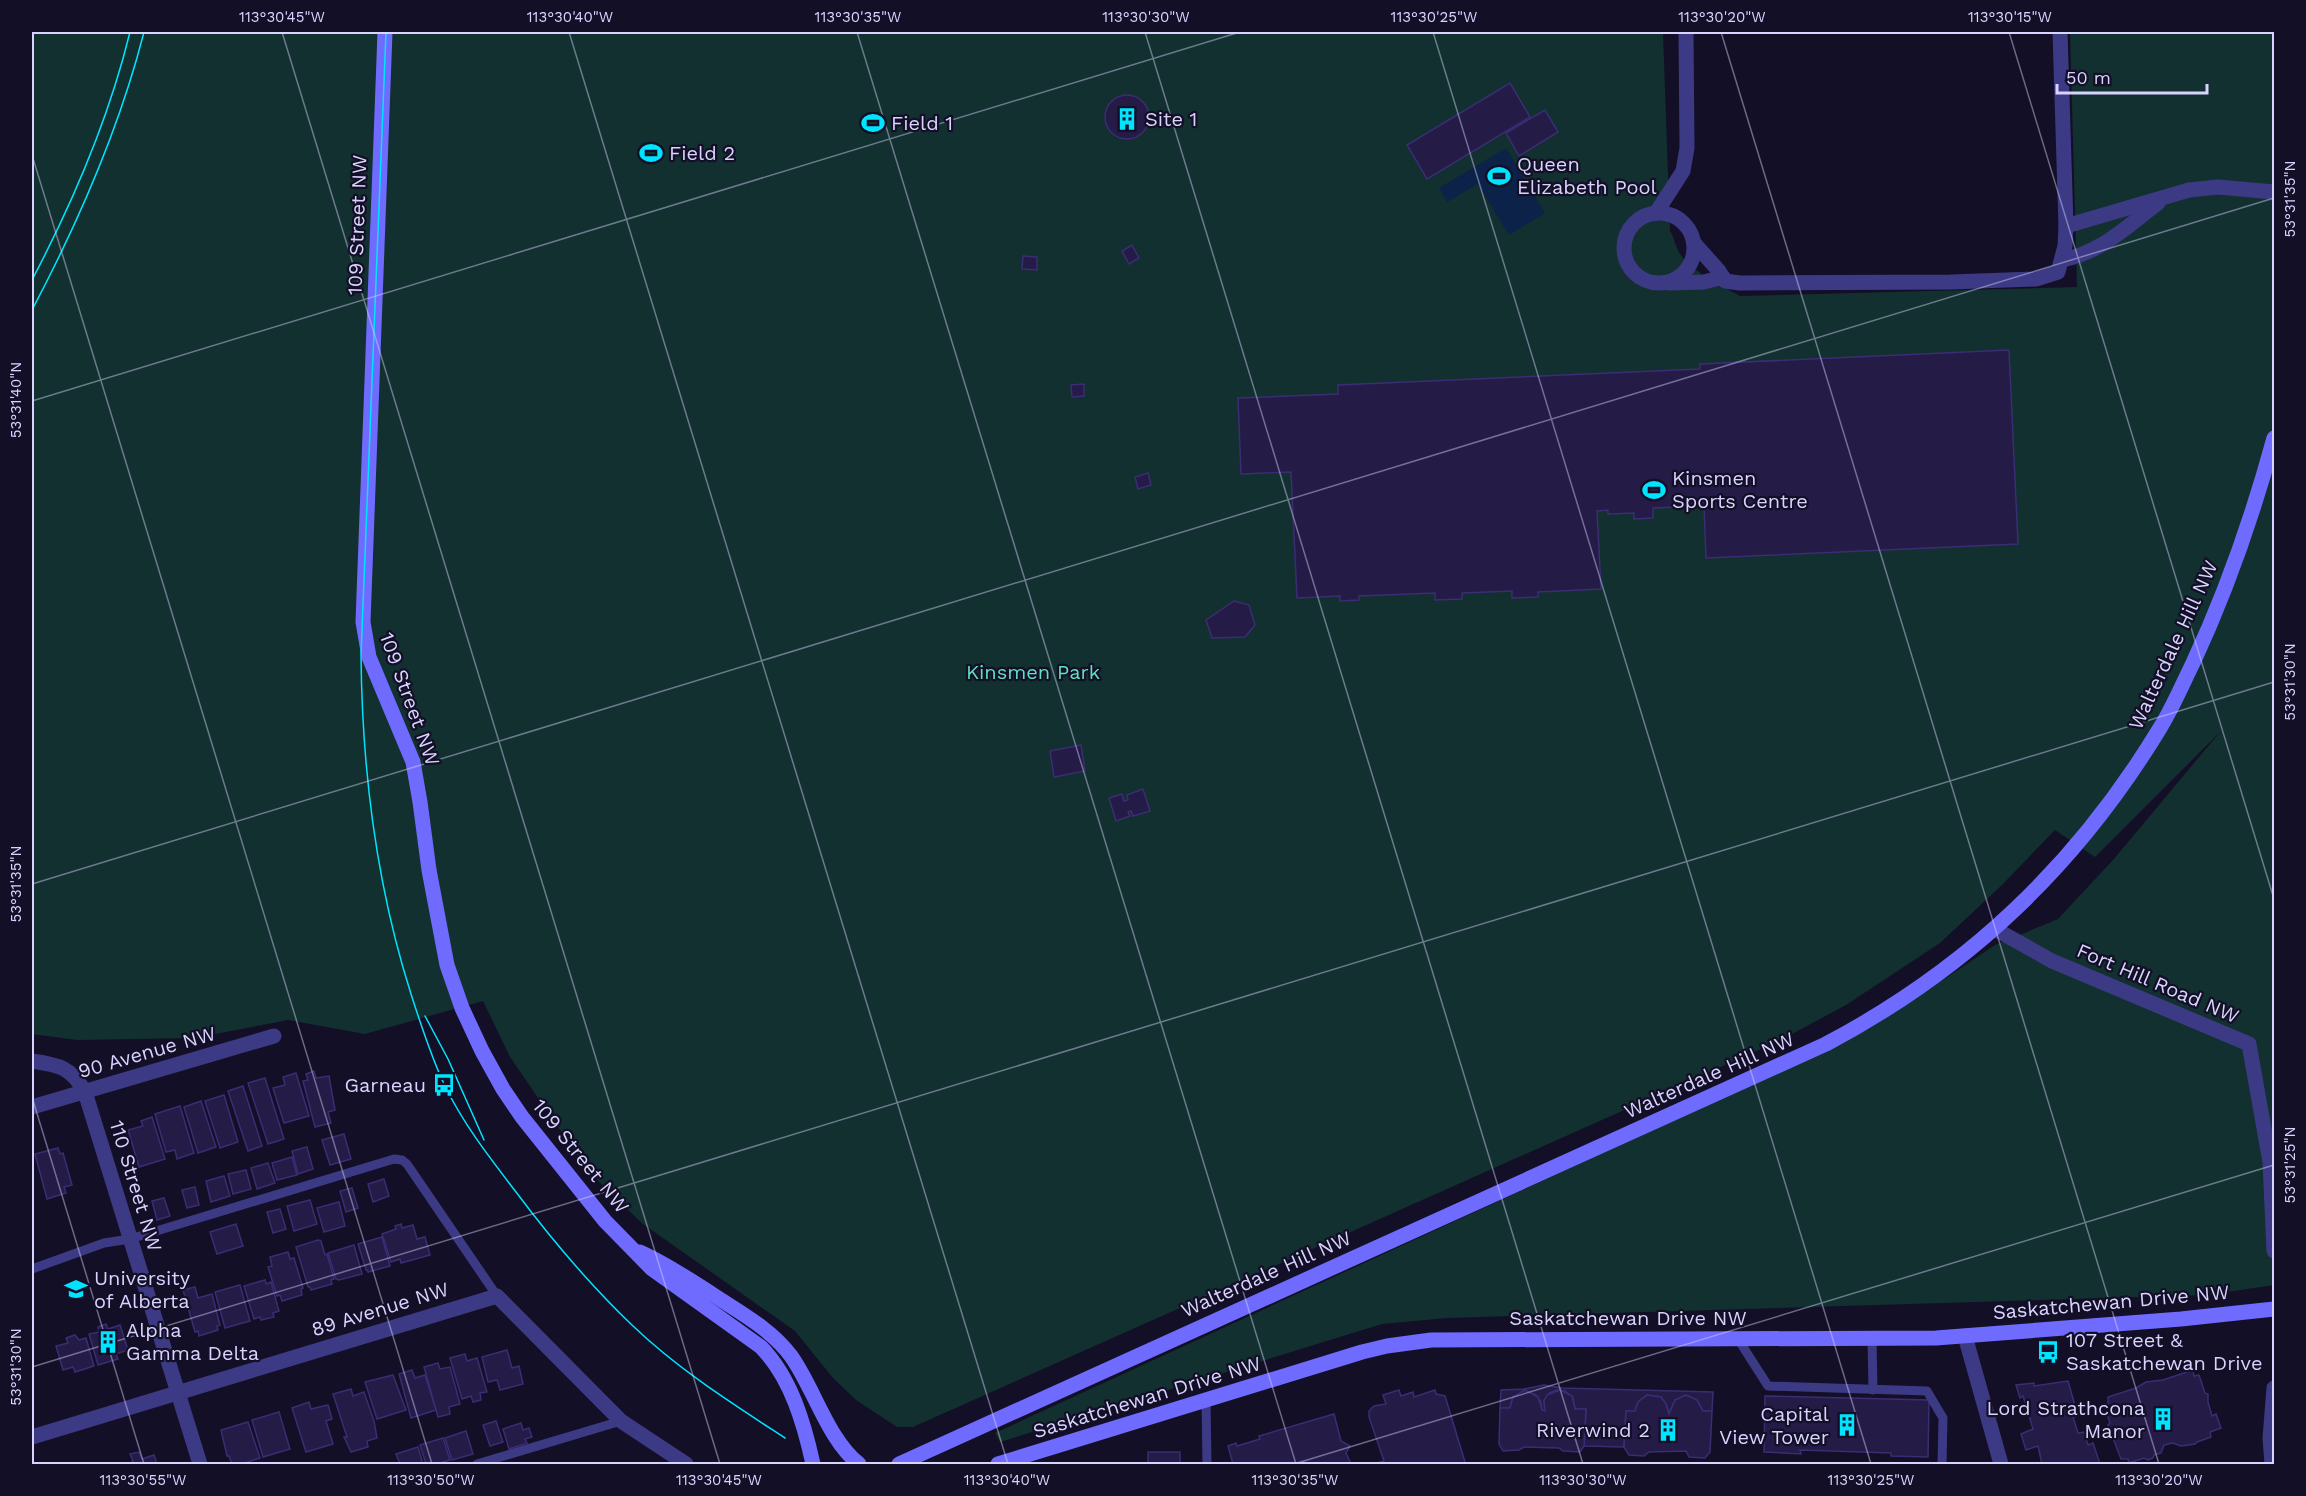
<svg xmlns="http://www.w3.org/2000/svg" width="2306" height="1496" viewBox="0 0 2306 1496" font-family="'Work Sans',sans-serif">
  <rect width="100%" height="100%" fill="#130f26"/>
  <!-- green -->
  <path fill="#12302f" d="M32 32H1663L1670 231C1674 237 1674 241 1677 248 1685 269 1721 285 1740 296L2077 287 2070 32H2274V1285L2207 1295 1447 1318 1382 1324 1000 1442 995 1433 1694 1111 1892 1014 1995 945 2058 919 2113 860 2220 732 2095 857 2055 830 2002 885 1940 943 1846 1005 1779 1041 913 1427H897L856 1400 833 1378 795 1331 643 1224 611 1194 586 1168 510 1057 483 1001 365 1034 288 1020 194 1038 77 1040 32 1034Z"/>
  <!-- water -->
  <polygon fill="#0c2248" points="1506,148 1545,213 1509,235 1478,184 1447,202 1439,188"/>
  <!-- building -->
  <g fill="#241b47" stroke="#3b2d73" stroke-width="1.5">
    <polygon points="1510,83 1530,117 1427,179 1407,145"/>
    <circle cx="1127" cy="117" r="22"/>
    <polygon points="1545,110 1558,132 1519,156 1506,133"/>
    <polygon points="1132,245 1139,258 1129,264 1122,251"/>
    <polygon points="1023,256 1037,257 1037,270 1022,269"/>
    <polygon points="2009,350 2018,544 1706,558 1704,506 1653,508 1653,518 1634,519 1634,513 1608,514 1608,510 1597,511 1601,589 1538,592 1538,597 1512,598 1512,591 1462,593 1462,599 1435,600 1435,593 1359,596 1359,600 1340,601 1340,596 1297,598 1291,472 1241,474 1238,398 1338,394 1338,385 1700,369 1700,364"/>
    <polygon points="1084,384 1084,396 1072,397 1071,385"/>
    <polygon points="1148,473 1151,485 1138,489 1135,477"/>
    <polygon points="1234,601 1249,605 1255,625 1245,637 1212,638 1206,620"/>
    <polygon points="1081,745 1085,771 1054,777 1050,751"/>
    <polygon points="1143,789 1150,811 1133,816 1131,811 1128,812 1130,816 1116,821 1109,798 1122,794 1124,801 1128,800 1127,795"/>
    <polygon points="314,1071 316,1078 329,1076 335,1110 328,1112 331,1123 315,1127 303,1081 308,1080 306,1074"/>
    <polygon points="296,1073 309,1116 284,1123 273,1088 285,1085 283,1077"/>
    <polygon points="265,1078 284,1139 268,1144 248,1083"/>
    <polygon points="243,1086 262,1146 248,1151 228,1091"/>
    <polygon points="224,1095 238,1142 220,1148 205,1101"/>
    <polygon points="201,1101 216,1147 198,1153 184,1107"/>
    <polygon points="180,1106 194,1153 177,1159 175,1150 166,1152 155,1114"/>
    <polygon points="152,1117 165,1159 139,1167 128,1130 143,1126 141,1121"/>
    <polygon points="344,1134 351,1159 330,1165 322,1140"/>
    <polygon points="307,1147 313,1169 298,1174 292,1151"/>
    <polygon points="58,1148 60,1154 63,1153 72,1185 64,1187 66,1193 47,1199 35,1154"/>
    <polygon points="292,1157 297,1175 277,1180 272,1163"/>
    <polygon points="268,1163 275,1183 257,1189 251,1168"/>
    <polygon points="246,1170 251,1189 233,1194 228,1174"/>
    <polygon points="224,1176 230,1196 211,1202 206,1181"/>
    <polygon points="384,1179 389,1196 373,1202 368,1184"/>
    <polygon points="195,1187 199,1205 187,1208 182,1190"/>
    <polygon points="352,1188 358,1208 346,1212 340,1191"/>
    <polygon points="164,1198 170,1216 157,1220 152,1201"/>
    <polygon points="310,1200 317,1224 294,1231 287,1206"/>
    <polygon points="339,1202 345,1226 324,1232 317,1208"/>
    <polygon points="280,1209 286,1229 273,1233 267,1212"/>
    <polygon points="236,1224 243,1246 217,1254 210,1232"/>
    <polygon points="401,1224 402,1228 413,1225 417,1239 425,1237 430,1255 401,1263 400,1259 391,1262 382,1234 396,1229 395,1226"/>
    <polygon points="382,1237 390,1266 368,1272 367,1270 366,1270 358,1244"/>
    <polygon points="318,1240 321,1241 325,1255 327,1254 334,1279 331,1280 332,1284 311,1290 310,1287 308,1287 296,1247"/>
    <polygon points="354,1245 362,1274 339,1280 336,1279 328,1253"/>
    <polygon points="288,1252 290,1259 294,1258 303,1288 301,1289 302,1295 282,1301 280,1295 277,1296 268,1267 272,1266 270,1257"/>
    <polygon points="265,1280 266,1284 271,1282 279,1311 273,1313 274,1317 261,1320 260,1317 254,1319 244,1286"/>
    <polygon points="240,1285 250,1321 225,1328 215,1292"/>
    <polygon points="195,1287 198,1298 212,1294 220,1325 217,1326 218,1330 199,1336 198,1331 195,1332 183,1290"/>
    <polygon points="106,1324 108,1329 120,1325 128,1350 116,1354 118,1359 98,1365 89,1334 99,1332 98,1327"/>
    <polygon points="75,1335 79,1340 86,1338 94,1366 75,1372 73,1367 63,1370 56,1346 68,1343 66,1338"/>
    <polygon points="507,1350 512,1368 519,1366 523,1384 500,1390 497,1380 488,1382 482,1357"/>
    <polygon points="465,1354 467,1361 477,1358 487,1392 480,1393 481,1400 473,1402 471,1396 462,1399 450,1358"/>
    <polygon points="438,1363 440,1369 450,1367 460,1404 449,1407 450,1414 438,1417 424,1367"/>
    <polygon points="412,1370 415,1378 425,1375 436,1410 411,1418 399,1374"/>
    <polygon points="2193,1370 2194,1376 2199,1375 2205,1393 2208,1394 2208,1402 2212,1416 2216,1414 2221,1428 2210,1432 2211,1437 2197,1442 2195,1444 2181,1446 2173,1443 2164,1445 2161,1453 2154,1455 2153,1458 2148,1460 2144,1458 2129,1463 2128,1459 2121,1459 2108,1425 2110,1423 2104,1405 2108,1404 2108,1397 2136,1388 2146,1382 2163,1380"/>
    <polygon points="393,1375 406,1410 377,1419 365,1382"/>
    <polygon points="2068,1381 2078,1416 2073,1417 2078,1433 2084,1432 2088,1445 2093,1443 2100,1464 2042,1464 2038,1446 2026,1450 2021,1434 2033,1429 2023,1396 2020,1398 2016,1385 2034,1383 2034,1386"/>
    <polygon points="1544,1385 1562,1388 1713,1392 1712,1411 1703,1411 1697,1400 1686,1395 1675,1400 1669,1414 1666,1404 1661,1397 1647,1395 1638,1402 1635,1411 1626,1411 1624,1447 1584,1446 1586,1409 1575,1409 1573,1398 1565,1391 1557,1390 1549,1393 1544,1401 1545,1411 1542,1410 1541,1402 1536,1395 1525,1390 1513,1397 1510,1408 1500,1408 1501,1390 1524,1389"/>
    <polygon points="351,1389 353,1396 364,1392 374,1421 377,1438 367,1441 368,1447 351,1452 344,1437 347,1437 333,1394"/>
    <polygon points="1399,1390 1401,1396 1413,1392 1414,1397 1435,1390 1436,1394 1445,1396 1465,1462 1467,1464 1380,1464 1380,1462 1384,1461 1369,1417 1369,1411 1374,1406 1386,1404 1383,1395"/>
    <polygon points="1525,1390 1538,1397 1542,1410 1545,1411 1544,1401 1547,1395 1560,1390 1572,1396 1575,1409 1586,1409 1584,1446 1580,1452 1563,1451 1559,1448 1524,1447 1519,1450 1503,1451 1499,1444 1500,1408 1510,1408 1513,1397"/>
    <polygon points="1647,1395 1661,1397 1666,1404 1669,1414 1675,1400 1686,1395 1697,1400 1703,1411 1712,1411 1710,1452 1705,1458 1689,1457 1686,1451 1649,1452 1644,1456 1629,1455 1624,1447 1626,1411 1635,1411 1638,1402"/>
    <polygon points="1765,1396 1929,1400 1928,1457 1891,1456 1891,1453 1800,1450 1801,1454 1764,1452"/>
    <polygon points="309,1402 311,1409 328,1405 332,1419 326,1421 333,1444 306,1452 292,1408"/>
    <polygon points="279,1412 290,1449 263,1457 252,1420"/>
    <polygon points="1334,1414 1341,1441 1350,1446 1346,1453 1351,1464 1233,1464 1228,1446 1236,1443 1237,1446 1260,1439 1259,1436"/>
    <polygon points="496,1421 503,1442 490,1446 483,1425"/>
    <polygon points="248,1422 260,1458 244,1463 244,1464 232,1464 229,1456 227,1456 221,1430"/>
    <polygon points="521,1423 523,1430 529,1428 532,1437 525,1439 527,1443 509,1449 503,1429"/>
    <polygon points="466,1431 473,1454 452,1460 445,1438"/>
    <polygon points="443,1438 450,1460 436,1464 426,1464 420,1445"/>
    <polygon points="418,1447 423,1464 400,1464 396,1454"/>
    <polygon points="139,1452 142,1459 154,1455 157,1464 129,1464 133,1461 130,1454"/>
    <rect x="1148" y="1452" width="32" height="12"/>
  </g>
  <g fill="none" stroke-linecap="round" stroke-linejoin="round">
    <!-- lane -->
    <g stroke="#3d3a85" stroke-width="9">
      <polyline points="32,1269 104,1243 130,1239 394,1159 402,1160 407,1164 497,1296"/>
      <polyline points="1872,1338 1873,1390"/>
      <polyline points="1738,1339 1768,1386 1927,1391 1943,1418 1942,1464"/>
      <polyline points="1206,1401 1207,1464"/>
      <polyline points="477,1464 621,1421"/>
    </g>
    <!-- street -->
    <g stroke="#3d3a85" stroke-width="15">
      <circle cx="1659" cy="248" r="35"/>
      <polyline points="1656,213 1683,171 1687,148 1686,32"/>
      <polyline points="2066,226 2189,190 2218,187 2274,192"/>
      <polyline points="1694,243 1719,271 1725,281 1740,283 1951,282 2036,279 2058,272 2065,246 2066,226 2060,32"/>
      <path d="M2062 260C2102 252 2126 227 2158 203"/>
      <polyline points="1670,283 1704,282 1723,277"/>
      <polyline points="1995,929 2052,961 2249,1044 2270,1162 2274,1251"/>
      <path d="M32 1061C59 1065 71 1067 85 1092L200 1464"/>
      <polyline points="32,1107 274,1036"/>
      <polyline points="1965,1336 2001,1464"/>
      <polyline points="32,1437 497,1296 621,1421 686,1464"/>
      <polyline points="2272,1464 2270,1438 2274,1388"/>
    </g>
    <!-- secondary -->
    <g stroke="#6f6bff" stroke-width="15">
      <path d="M385 32 363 622 369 657 413 762 420 802 429 870 447 965 462 1008 482 1051 503 1089 522 1117 605 1221 652 1269 761 1347C791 1378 804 1423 813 1464"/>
      <path d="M640 1252C667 1264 690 1280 715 1296 741 1313 772 1330 791 1356 814 1388 828 1440 859 1464"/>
      <path d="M899 1464 1826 1044C1968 969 2077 865 2160 728 2173 707 2182 685 2193 663 2227 590 2253 515 2274 438"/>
      <polyline points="998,1464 1362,1352 1387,1346 1431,1340 1936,1338 2181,1319 2274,1309"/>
    </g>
    <!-- tram -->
    <g stroke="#00e5ff" stroke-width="1.5">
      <path d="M386 32 361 655C362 770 376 884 411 994 421 1025 431 1057 445 1086 464 1125 490 1158 516 1192 552 1240 590 1285 633 1326 679 1370 733 1404 785 1438"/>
      <path d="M32 280C73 202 109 118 130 32"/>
      <path d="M32 310C79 221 119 130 144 32"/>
      <polyline points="425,1016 448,1059 484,1140"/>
    </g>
  </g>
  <!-- ticks -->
  <path fill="none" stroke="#d9d4ff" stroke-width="1.5" stroke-opacity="0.45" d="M282 32 720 1464M569 32 1008 1464M857 32 1296 1464M1145 32 1583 1464M1433 32 1871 1464M1721 32 2159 1464M2009 32 2274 899M32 155 432 1464M32 401 1240 32M32 884 2274 198M32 1097 144 1464M32 1367 2274 682M1294 1464 2274 1165"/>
  <!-- icons -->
  <defs>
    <g id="building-bare" transform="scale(1.8)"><path d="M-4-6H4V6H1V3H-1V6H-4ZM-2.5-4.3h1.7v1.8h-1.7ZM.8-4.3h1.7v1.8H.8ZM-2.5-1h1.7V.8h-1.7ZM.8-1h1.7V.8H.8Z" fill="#00e5ff" stroke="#130f26" stroke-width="2.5" paint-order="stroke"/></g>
    <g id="stadium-bare" transform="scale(1.8)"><path d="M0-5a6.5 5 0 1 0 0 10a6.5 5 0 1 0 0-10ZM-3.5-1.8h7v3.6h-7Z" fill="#00e5ff" stroke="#130f26" stroke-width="2.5" paint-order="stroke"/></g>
    <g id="bus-bare" transform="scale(1.8)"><path d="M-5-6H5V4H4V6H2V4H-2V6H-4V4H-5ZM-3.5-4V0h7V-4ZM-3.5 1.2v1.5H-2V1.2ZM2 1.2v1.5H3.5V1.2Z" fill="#00e5ff" stroke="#130f26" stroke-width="2.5" paint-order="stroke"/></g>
    <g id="university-bare" transform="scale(1.8)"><path d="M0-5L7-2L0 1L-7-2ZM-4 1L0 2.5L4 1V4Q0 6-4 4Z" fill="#00e5ff" stroke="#130f26" stroke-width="2.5" paint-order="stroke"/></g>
  </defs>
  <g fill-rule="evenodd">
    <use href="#building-bare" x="1127" y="119"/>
    <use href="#stadium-bare" x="873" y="123"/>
    <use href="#stadium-bare" x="651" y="153"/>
    <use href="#stadium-bare" x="1499" y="176"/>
    <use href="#stadium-bare" x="1654" y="490"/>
    <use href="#bus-bare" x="444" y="1085"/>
    <use href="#university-bare" x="76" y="1289"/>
    <use href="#building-bare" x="108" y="1342"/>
    <use href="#bus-bare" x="2048" y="1352"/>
    <use href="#building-bare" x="2163" y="1419"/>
    <use href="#building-bare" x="1847" y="1425"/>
    <use href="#building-bare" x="1668" y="1430"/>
  </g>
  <g text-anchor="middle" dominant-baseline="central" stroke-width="4.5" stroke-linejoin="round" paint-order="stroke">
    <!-- poi labels -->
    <g font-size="20" fill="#d9d4ff" stroke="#130f26" text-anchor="start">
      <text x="1145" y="119">Site 1</text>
      <text x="891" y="123">Field 1</text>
      <text x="669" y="153">Field 2</text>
      <text x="1517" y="164">Queen<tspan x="1517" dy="23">Elizabeth Pool</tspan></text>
      <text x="1672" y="478">Kinsmen<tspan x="1672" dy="23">Sports Centre</tspan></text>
      <text x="426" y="1085" text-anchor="end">Garneau</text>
      <text x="94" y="1278">University<tspan x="94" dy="23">of Alberta</tspan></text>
      <text x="126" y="1330">Alpha<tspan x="126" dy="23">Gamma Delta</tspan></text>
      <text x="2066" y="1340">107 Street &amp;<tspan x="2066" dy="23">Saskatchewan Drive</tspan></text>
      <text x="2145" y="1408" text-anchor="end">Lord Strathcona<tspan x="2145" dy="23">Manor</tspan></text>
      <text x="1829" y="1414" text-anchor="end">Capital<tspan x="1829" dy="23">View Tower</tspan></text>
      <text x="1650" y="1430" text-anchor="end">Riverwind 2</text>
    </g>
    <!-- street labels -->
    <g font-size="20" fill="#d9d4ff" stroke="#130f26">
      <text transform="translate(357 225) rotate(-88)">109 Street NW</text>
      <text transform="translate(2173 645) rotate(-65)">Walterdale Hill NW</text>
      <text transform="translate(410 699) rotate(70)">109 Street NW</text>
      <text transform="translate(2158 983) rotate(23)">Fort Hill Road NW</text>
      <text transform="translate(147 1052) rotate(-16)">90 Avenue NW</text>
      <text transform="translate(1709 1075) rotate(-24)">Walterdale Hill NW</text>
      <text transform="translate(581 1156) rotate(51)">109 Street NW</text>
      <text transform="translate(136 1186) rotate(73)">110 Street NW</text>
      <text transform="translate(1266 1274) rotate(-24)">Walterdale Hill NW</text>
      <text transform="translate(2111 1302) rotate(-5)">Saskatchewan Drive NW</text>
      <text transform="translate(380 1309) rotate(-17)">89 Avenue NW</text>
      <text x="1628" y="1318">Saskatchewan Drive NW</text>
      <text transform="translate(1147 1397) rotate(-17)">Saskatchewan Drive NW</text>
    </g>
    <!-- park labels -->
    <g font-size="20" fill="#5fe0c0" stroke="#130f26">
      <text x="1033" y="672">Kinsmen Park</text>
    </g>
  </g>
  <!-- border -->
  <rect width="2306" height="1496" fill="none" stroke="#130f26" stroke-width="66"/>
  <!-- scale -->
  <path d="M2057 84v9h150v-9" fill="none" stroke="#d9d4ff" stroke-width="3"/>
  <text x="2066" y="84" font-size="18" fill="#d9d4ff" stroke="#130f26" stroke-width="4.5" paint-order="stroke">50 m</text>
  <rect x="33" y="33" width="2240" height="1430" fill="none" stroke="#d9d4ff" stroke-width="2"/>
  <g font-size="15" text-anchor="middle" fill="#d9d4ff">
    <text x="282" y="22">113°30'45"W</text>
    <text x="570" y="22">113°30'40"W</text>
    <text x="858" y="22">113°30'35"W</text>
    <text x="1146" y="22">113°30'30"W</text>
    <text x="1434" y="22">113°30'25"W</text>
    <text x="1722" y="22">113°30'20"W</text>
    <text x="2010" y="22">113°30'15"W</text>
    <text transform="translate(2290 199) rotate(-90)" y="5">53°31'35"N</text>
    <text transform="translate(16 400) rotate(-90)" y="5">53°31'40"N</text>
    <text transform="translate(2290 682) rotate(-90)" y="5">53°31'30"N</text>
    <text transform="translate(16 884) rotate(-90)" y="5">53°31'35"N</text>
    <text transform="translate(2290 1165) rotate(-90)" y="5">53°31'25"N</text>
    <text transform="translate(16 1367) rotate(-90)" y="5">53°31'30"N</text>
    <text x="143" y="1485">113°30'55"W</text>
    <text x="431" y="1485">113°30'50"W</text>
    <text x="719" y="1485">113°30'45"W</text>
    <text x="1007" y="1485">113°30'40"W</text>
    <text x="1295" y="1485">113°30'35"W</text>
    <text x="1583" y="1485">113°30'30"W</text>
    <text x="1871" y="1485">113°30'25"W</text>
    <text x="2159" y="1485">113°30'20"W</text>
  </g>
</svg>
